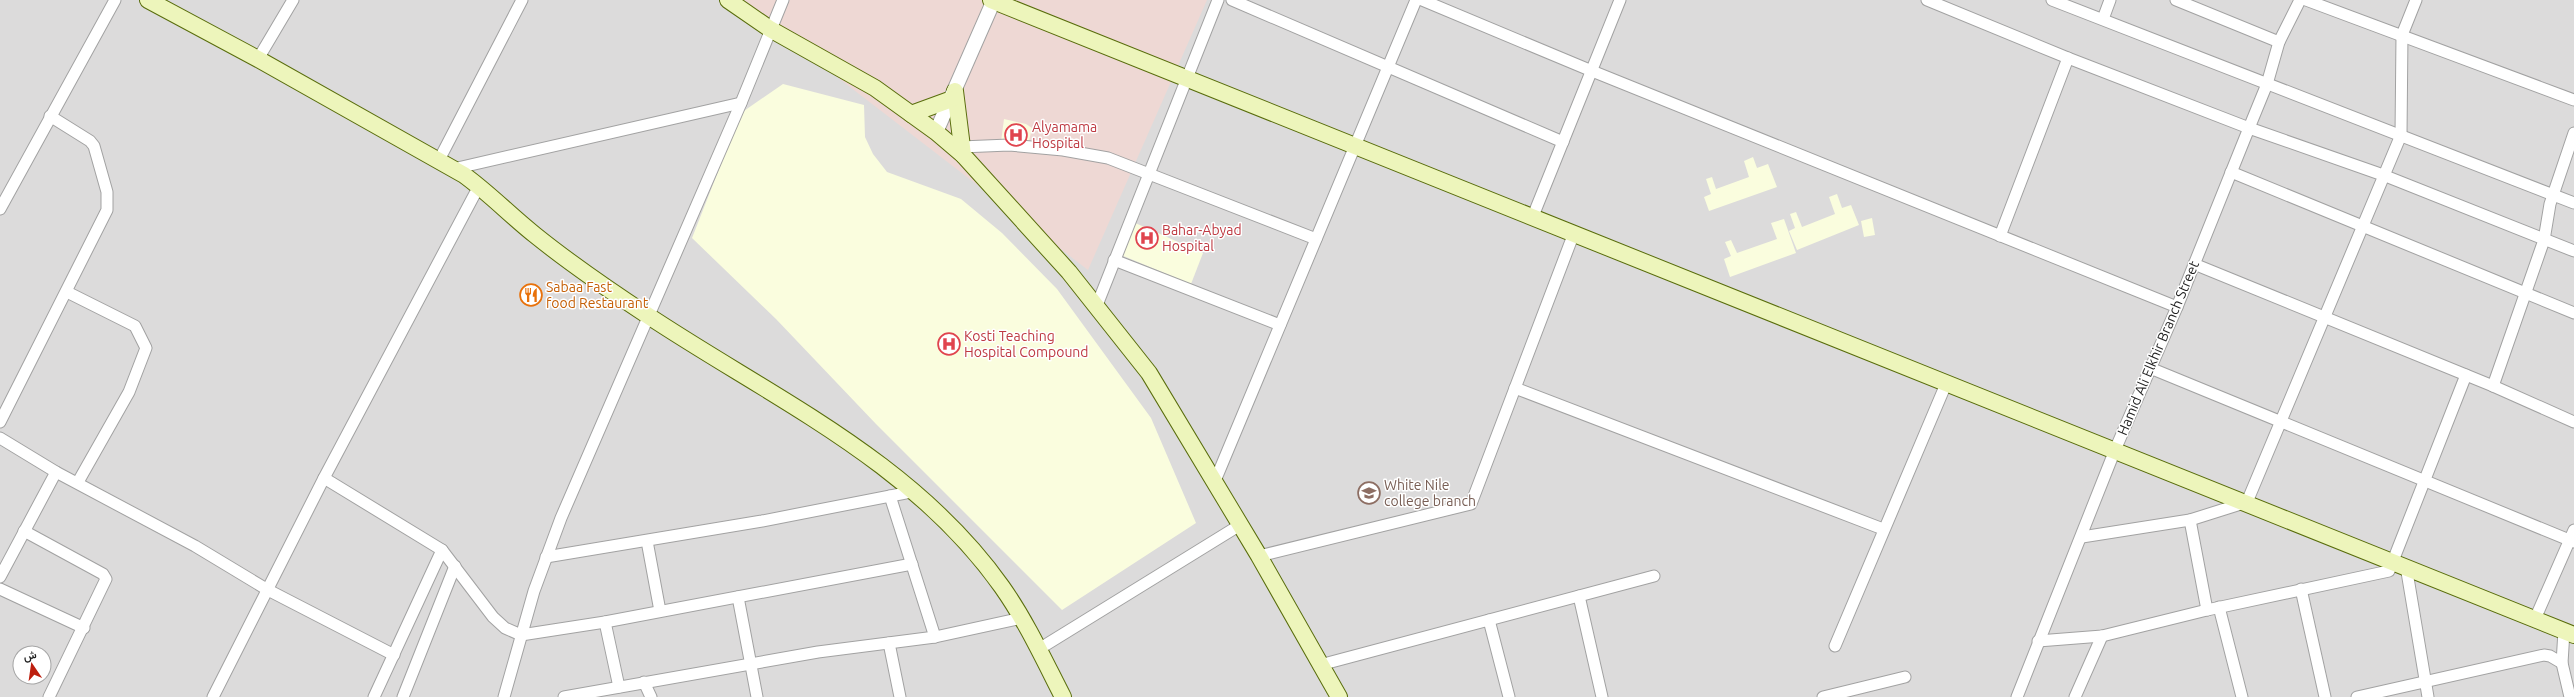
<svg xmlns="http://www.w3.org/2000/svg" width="2574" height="697" viewBox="0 0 2574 697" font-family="Ubuntu,Vazirmatn,sans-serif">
  <rect width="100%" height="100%" fill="#eeece4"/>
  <!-- residential -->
  <path fill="#dcdbdb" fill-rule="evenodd" d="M0 0H2574V697H0ZM20 653H44V677H20Z"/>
  <!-- commercial -->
  <polygon fill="#eed8d4" points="737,0 1207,0 1088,270"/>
  <!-- education -->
  <g fill="#fafdde">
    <polygon points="783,84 864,105 865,137 873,154 887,172 961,199 1002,233 1057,289 1151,418 1196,523 1062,610 876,424 776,319 692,238 741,113"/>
    <polygon points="1004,119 1026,124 1032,128 1028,145 1001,142"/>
    <polygon points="1753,157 1757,168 1768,164 1777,187 1709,211 1704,197 1711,194 1706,179 1712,177 1716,189 1749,177 1744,161"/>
    <polygon points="1837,194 1842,208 1851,205 1859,225 1797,250 1789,231 1795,228 1790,214 1796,212 1802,227 1835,214 1829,197"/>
    <polygon points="1872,218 1875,235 1864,237 1861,221"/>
    <polygon points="1784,219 1796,253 1730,277 1724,259 1731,256 1725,242 1731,240 1737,253 1777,239 1771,223"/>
    <polygon points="1133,222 1203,253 1191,284 1121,255"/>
  </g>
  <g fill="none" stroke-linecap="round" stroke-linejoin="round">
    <!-- minor casing -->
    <g stroke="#a2a2a2" stroke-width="13">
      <g id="minor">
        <polyline points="1232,0 1563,142"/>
        <polyline points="1422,0 1592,71 2177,307"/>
        <polyline points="1927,0 2068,58 2249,128 2383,175 2574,251"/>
        <polyline points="2052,0 2574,203"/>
        <polyline points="2176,0 2279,42"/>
        <polyline points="2306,0 2574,100"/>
        <polyline points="2103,19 2110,0"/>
        <polyline points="258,59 293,0"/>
        <polyline points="961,147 1009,145 1063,150 1108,158 1316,239"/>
        <polyline points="439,160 522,0"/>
        <polyline points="453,169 741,103"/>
        <polyline points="2231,172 2574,313"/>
        <polyline points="0,209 115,0"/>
        <polyline points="1533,216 1620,0"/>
        <polyline points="2000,236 2068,58"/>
        <polyline points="1114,260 1280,325"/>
        <polyline points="2194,264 2493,386 2574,422"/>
        <polyline points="67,292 135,326 146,348 129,392 78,482"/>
        <polyline points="1097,305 1218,0"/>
        <polyline points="2150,368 2574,542"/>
        <polyline points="2493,386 2544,240 2550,204 2574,133"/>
        <polyline points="1515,388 1883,529"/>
        <polyline points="0,422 107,210 107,192 94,146 90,141 50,116"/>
        <polyline points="0,438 56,472 195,546 268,590 394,655"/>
        <polyline points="324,478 442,550 493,617 505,628 521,635 605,622 912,564"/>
        <polyline points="1215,481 1416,0"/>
        <polyline points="890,496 935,637"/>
        <polyline points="2190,520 2207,610"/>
        <polyline points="24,531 103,574 106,579 49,697"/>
        <polyline points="2082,537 2190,520 2247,502 2401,135 2402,35 2416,0"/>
        <polyline points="647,541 660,611"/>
        <polyline points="1259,556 1471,504 1574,233"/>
        <polyline points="546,557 762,521 916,491"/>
        <polyline points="2406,566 2428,697"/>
        <polyline points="0,577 56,472"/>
        <polyline points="0,589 84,628"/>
        <polyline points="2301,589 2325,697"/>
        <polyline points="1579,596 1602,697"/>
        <polyline points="738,597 757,697"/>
        <polyline points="2219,607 2242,697"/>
        <polyline points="2535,619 2574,530"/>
        <polyline points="1489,620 1509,697"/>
        <polyline points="605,622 619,687"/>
        <polyline points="2564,631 2562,663 2570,697"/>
        <polyline points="2038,641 2102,636 2207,610 2389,571 2466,375"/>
        <polyline points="889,643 900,697"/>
        <polyline points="1835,646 1946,384"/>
        <polyline points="1039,649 1240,525"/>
        <polyline points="1320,665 1654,576"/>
        <polyline points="644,682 651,697"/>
        <polyline points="213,697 324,478 479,186"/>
        <polyline points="374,697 442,550"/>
        <polyline points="403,697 455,566"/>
        <polyline points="504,697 534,591 561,518 741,103 783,0"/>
        <polyline points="564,697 818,652 935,637 1022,618"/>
        <polyline points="1823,697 1905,677"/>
        <polyline points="2017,697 2115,450 2177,307 2249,128 2267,84 2279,42 2300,0"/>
        <polyline points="2075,697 2102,636"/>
        <polyline points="2357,697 2544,655 2550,656 2562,663"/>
      </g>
    </g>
    <!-- tertiary casing -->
    <g stroke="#a2a2a2" stroke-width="16">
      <polyline id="tertiary" points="936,132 994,0"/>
    </g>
    <!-- secondary casing -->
    <g stroke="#596d0c" stroke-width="18">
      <g id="secondary">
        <path d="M148 0 258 59 464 175C489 193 511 216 535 235 571 264 609 290 647 315 772 398 913 461 1002 587 1026 621 1044 660 1063 697"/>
        <polyline points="728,0 770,29 875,88 936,132 963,155 1069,272 1149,373 1259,556 1339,697"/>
        <polyline points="991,0 2574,635"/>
        <polyline points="955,91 963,155"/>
        <polyline points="911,114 952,99"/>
      </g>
    </g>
    <!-- minor -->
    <use href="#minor" stroke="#fff" stroke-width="11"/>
    <!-- tertiary -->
    <use href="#tertiary" stroke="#fff" stroke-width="14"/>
    <!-- secondary -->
    <use href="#secondary" stroke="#edf5bb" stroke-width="16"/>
  </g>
  <!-- icons -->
  <defs>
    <g id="hospital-ring" transform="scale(1.15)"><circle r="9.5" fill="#fff" stroke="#e0444e" stroke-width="1.5"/><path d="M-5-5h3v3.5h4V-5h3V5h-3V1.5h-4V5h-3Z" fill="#e0444e"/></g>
    <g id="restaurant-ring" transform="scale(1.15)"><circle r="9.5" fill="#fff" stroke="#e8710a" stroke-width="1.5"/><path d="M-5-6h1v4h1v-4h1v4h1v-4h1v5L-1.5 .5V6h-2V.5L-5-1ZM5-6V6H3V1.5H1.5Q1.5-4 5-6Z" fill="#e8710a"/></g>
    <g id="university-ring" transform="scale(1.15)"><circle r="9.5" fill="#fff" stroke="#8d6e63" stroke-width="1.5"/><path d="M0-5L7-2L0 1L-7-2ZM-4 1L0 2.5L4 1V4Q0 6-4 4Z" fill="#8d6e63"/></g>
  </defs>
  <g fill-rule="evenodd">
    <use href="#hospital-ring" x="1016" y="135"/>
    <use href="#hospital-ring" x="1147" y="238"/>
    <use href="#restaurant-ring" x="531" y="295"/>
    <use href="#hospital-ring" x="949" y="344"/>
    <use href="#university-ring" x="1369" y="493"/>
  </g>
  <g text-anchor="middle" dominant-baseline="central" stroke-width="3" stroke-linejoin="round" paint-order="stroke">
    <!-- health labels -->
    <g font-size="14" fill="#be3a42" stroke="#fff" text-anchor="start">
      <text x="1032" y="127">Alyamama<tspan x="1032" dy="16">Hospital</tspan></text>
      <text x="1162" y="230">Bahar-Abyad<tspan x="1162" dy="16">Hospital</tspan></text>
      <text x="964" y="336">Kosti Teaching<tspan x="964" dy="16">Hospital Compound</tspan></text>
    </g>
    <!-- food labels -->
    <g font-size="14" fill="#c56008" stroke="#fff" text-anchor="start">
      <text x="546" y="287">Sabaa Fast<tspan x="546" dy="16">food Restaurant</tspan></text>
    </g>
    <!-- street labels -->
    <g font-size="14" fill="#1e1e1e" stroke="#fff">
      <text transform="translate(2158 348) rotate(-67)">Hamid Ali Elkhir Branch Street</text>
    </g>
    <!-- education labels -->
    <g font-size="14" fill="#785e54" stroke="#fff" text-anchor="start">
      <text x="1384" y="485">White Nile<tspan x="1384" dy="16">college branch</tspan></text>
    </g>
  </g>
  <!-- north arrow -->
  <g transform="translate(32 665) rotate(347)"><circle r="19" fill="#ffffff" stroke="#a5a5a5"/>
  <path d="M0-3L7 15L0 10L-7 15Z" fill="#bd1e0e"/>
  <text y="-6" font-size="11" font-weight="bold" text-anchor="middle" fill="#1e1e1e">ش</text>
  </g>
</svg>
